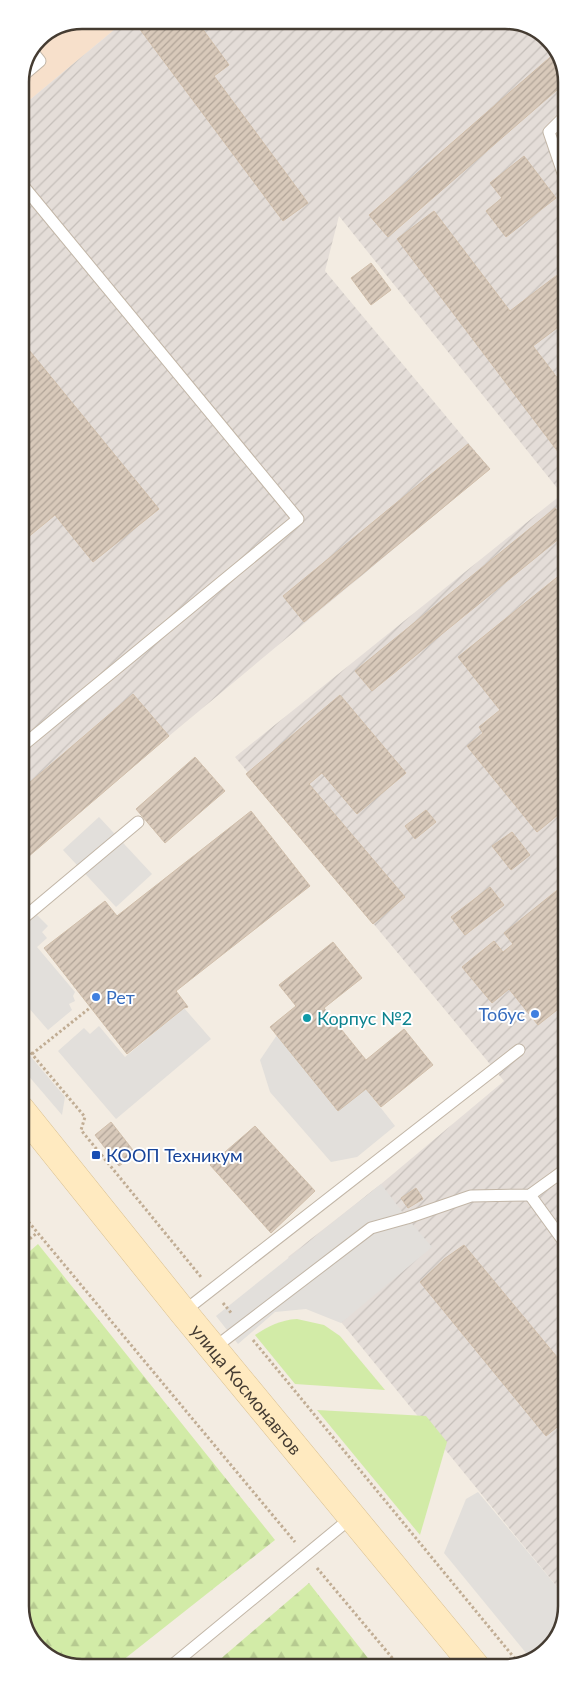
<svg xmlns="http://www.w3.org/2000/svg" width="587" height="1688" viewBox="0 0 587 1688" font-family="Lato,sans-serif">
  <defs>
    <pattern id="industrial-furrows" width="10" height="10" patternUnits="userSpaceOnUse" patternTransform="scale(1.25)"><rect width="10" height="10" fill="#e4ddd8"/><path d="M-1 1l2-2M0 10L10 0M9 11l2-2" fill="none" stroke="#c5bfba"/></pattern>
    <pattern id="forest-firs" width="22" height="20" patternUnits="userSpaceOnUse" patternTransform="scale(1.25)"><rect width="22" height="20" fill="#d2eba7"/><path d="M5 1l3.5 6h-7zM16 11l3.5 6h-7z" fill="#b6ca90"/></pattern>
    <pattern id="building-hatch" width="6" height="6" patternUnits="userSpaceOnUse" patternTransform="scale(1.25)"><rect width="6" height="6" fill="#d8c9ba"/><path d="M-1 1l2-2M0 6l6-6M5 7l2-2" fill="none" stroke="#b1a498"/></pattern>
  </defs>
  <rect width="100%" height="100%" fill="#f3ece2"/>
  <!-- commercial -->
  <polygon fill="#f7e0cb" points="82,20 126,20 20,108 20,78 38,38"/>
  <!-- industrial -->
  <polygon fill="url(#industrial-furrows)" points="126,20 510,20 546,35 565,66 567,1599 288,1257 381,1184 504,1081 235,757 562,494 339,216 325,271 490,469 169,736 21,863 20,108"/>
  <!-- green -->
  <g fill="#d2eba7">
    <path d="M297 1319 324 1325 340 1336 385 1390 295 1384 255 1335C269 1326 280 1320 297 1319Z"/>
    <polygon points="317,1410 426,1416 447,1442 420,1535"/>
  </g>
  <!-- forest -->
  <g fill="url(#forest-firs)">
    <polygon points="38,1244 275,1540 113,1668 77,1668 41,1653 22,1622 22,1258"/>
    <polygon points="309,1583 375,1667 211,1667"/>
  </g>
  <!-- parking -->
  <g fill="#e2dfdb">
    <polygon points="99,817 152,874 116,907 63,850"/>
    <polygon points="32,910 48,926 42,932 47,938 37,947 75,992 73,996 75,1001 69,1004 72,1010 48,1030 21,999 21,920"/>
    <polygon points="184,1008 211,1039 116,1119 58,1051 84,1028 90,1034 99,1026 125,1057"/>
    <polygon points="277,1035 338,1111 366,1089 395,1126 357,1157 331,1162 270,1092 260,1060"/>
    <polygon points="21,1045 65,1097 62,1115 21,1067"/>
    <polygon points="381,1184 407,1218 432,1247 341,1323 306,1309 275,1312 238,1344 216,1316"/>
    <polygon points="478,1492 567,1599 567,1607 554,1644 531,1659 444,1553 466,1499"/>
  </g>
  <!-- building -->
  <g fill="url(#building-hatch)" stroke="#d0beaa">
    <polygon points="133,20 196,20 229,65 214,76 308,203 283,221"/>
    <polygon points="556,52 565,66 565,83 388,237 369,215"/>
    <polygon points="524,156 556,198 506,237 486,211 502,198 490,183"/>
    <polygon points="434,211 510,311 565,269 565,322 533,346 565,388 565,461 397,239"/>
    <polygon points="371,263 391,290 371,305 351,278"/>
    <polygon points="20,339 159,509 93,562 55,515 21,543"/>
    <polygon points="468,444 490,469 304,622 283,596"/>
    <polygon points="555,508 566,520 566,533 372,691 355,671"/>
    <polygon points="566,570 566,825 558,815 537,832 467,746 483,733 479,727 500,710 458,657"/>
    <polygon points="133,694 169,736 21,863 21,790"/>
    <polygon points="340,695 406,773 357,814 322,773 309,784 405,897 373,924 246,774"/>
    <polygon points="195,757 225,791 165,843 136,809"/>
    <polygon points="426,810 436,822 415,839 405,826"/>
    <polygon points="251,811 310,886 176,991 188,1007 184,1008 127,1054 44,948 105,901 117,916"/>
    <polygon points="512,832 530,855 511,870 492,846"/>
    <polygon points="566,883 566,1003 538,1025 509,989 492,1003 462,967 494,941 503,952 513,944 504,933"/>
    <polygon points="490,887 504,905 465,935 451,917"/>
    <polygon points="333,942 362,978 324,1008 366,1060 404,1029 433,1065 381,1107 366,1089 338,1111 270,1027 296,1006 279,985"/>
    <polygon points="111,1122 136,1154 119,1166 95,1135"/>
    <polygon points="255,1126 315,1191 271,1233 210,1165"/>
    <polygon points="416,1188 423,1199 408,1208 401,1198"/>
    <polygon points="464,1245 567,1369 567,1419 546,1436 420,1282 444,1259"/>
  </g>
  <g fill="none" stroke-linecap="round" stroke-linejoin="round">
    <!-- service casing -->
    <g stroke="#c2b6a7" stroke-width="13">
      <g id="service">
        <polyline points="20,78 40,61 32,51"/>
        <polyline points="565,116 549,132 565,179"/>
        <polyline points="20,182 298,519 21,747"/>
        <polyline points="21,920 138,822"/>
        <polyline points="530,1195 567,1246"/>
        <polyline points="183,1312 519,1050"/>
        <polyline points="214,1348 371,1228 407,1218 471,1196 530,1195 566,1169"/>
        <polyline points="170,1667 352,1517"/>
      </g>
    </g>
    <!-- secondary casing -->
    <g stroke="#dac090" stroke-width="29">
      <g id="secondary">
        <path id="s1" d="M21 1110 183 1312 475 1666"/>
      </g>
    </g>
    <!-- path -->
    <g stroke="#c1ad94" stroke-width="3" stroke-dasharray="2.5 2.5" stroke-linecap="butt">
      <polyline points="21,1041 85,1117 81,1130 201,1277"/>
      <polyline points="32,1054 91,1007"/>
      <polyline points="22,1214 295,1542"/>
      <polyline points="22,1245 37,1233"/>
      <polyline points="223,1303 232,1314"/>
      <polyline points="253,1340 521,1666"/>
      <polyline points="317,1568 399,1666"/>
    </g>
    <!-- service -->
    <use href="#service" stroke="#fff" stroke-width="11"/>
    <!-- secondary -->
    <use href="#secondary" stroke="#ffeac0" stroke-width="28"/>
  </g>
  <!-- markers -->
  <g fill="#3f7fe0" stroke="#fff" stroke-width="2">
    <circle cx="96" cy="997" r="5"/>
    <circle cx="535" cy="1014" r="5"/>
  </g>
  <circle fill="#0f9aa8" stroke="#fff" stroke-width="2" cx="307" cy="1018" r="5"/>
  <rect fill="#1a4fb4" stroke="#fff" stroke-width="2" x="91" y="1150" width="10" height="10" rx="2.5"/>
  <g text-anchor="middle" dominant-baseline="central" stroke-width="4" stroke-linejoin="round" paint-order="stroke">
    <!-- shop labels -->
    <g font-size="18" fill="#366cbe" stroke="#fff" text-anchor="start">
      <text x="106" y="997">Рет</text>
      <text x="525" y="1014" text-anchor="end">Тобус</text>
    </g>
    <!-- culture labels -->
    <g font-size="18" fill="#0d838f" stroke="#fff" text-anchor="start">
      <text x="317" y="1018">Корпус №2</text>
    </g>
    <!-- transit labels -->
    <g font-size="18" fill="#164399" stroke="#fff" text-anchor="start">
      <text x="106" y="1155">КООП Техникум</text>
    </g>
    <!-- street labels -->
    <g font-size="18" fill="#453c32" stroke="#fff">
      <text stroke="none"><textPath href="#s1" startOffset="359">улица Космонавтов</textPath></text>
    </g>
  </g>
  <!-- crop -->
  <path d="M0 0H587V1688H0ZM82 29H505A53 53 0 0 1 558 82V1606A53 53 0 0 1 505 1659H82A53 53 0 0 1 29 1606V82A53 53 0 0 1 82 29Z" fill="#fff" fill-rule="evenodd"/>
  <path fill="none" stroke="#453c32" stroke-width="2.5" d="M82 29H505A53 53 0 0 1 558 82V1606A53 53 0 0 1 505 1659H82A53 53 0 0 1 29 1606V82A53 53 0 0 1 82 29Z"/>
</svg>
